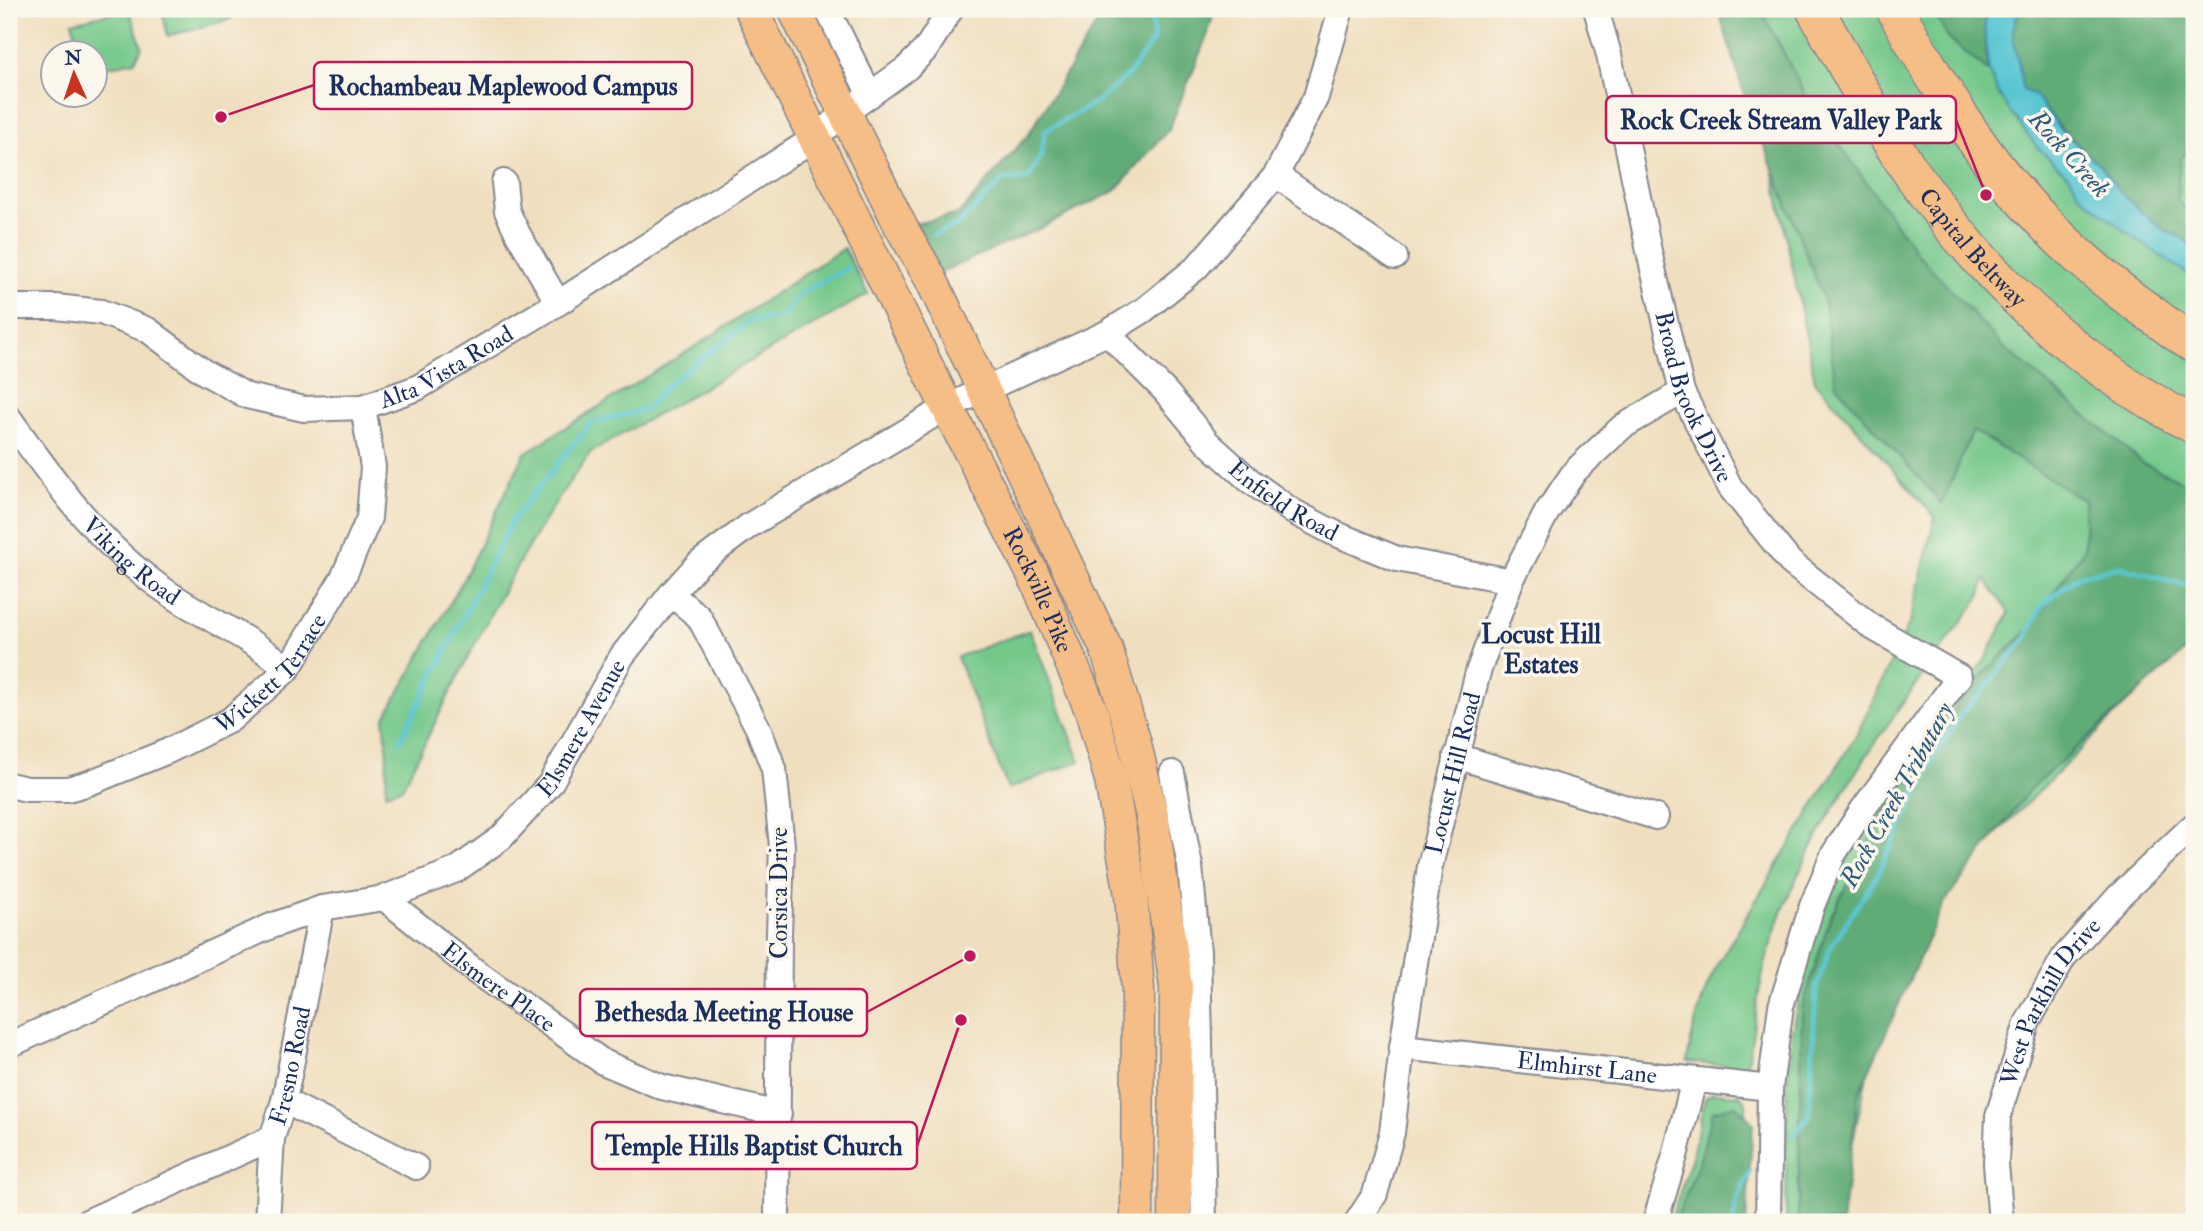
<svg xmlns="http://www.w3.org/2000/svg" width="2203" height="1231" viewBox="0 0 2203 1231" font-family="'IM FELL Double Pica',serif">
  <rect width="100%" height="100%" fill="#fbf7ec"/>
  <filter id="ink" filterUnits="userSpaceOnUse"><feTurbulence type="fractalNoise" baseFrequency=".0143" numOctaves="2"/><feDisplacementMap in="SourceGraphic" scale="14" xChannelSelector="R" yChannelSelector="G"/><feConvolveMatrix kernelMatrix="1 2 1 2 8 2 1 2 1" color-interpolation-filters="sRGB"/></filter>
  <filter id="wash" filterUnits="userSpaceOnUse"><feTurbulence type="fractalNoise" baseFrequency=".00686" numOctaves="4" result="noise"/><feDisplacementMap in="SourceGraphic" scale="28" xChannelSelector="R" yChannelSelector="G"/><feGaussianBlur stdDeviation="1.57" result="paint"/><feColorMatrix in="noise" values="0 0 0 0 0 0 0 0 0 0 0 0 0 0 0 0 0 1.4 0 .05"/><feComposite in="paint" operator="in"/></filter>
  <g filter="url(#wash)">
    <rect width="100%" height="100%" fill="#f0dfbf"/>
    <!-- green -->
    <g fill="#75c88a" stroke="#487c74" stroke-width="2">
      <polygon points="129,9 142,47 135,61 95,69 94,52 81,52 72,22"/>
      <polygon points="161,9 234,9 231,19 168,36"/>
      <path d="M1741 9H2194V632L2112 718 1994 836 1977 856 1932 919 1868 1070 1836 1222H1786L1787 1084 1792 1033 1801 983 1824 909 1857 840 1931 728 1985 660 2009 613 1985 579 1981 595C1907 698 1819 808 1776 928 1761 969 1755 1014 1749 1058L1746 1064 1739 1067 1687 1062C1693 1026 1701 998 1717 965L1858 732 1910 622 1935 517 1815 381Z"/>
      <path d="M844 248 868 294 591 452C514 555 460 675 402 788L386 793 387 746 384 719 463 580 525 453 702 342Z"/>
      <polygon points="1030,630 1080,761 1008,789 957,657"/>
      <polygon points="1713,1093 1740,1095 1746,1102 1745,1222 1670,1222 1691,1160 1705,1098"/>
    </g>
    <!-- forest -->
    <g fill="#60ac76" stroke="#3e6e6a" stroke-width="2">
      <polygon points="1106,9 1215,9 1207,36 1169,129 1115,191 1041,228 930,277 901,227 959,214 1028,135"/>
      <polygon points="1718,9 1761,9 1809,102 1917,253 2002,346 2144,464 2194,487 2194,643 2030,789 1944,903 1858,1095 1842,1222 1798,1222 1802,1008 1830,918 1884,811 1967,691 2027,631 2084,549 2084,500 1973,431 1942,504 1836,385 1824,300 1744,94"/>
      <polygon points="1932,9 1985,9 1985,43 1989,72 1949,39"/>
      <path d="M2022 9H2194V147L2181 158 2178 179V200L2194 221V247L2179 236 2169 233 2139 210 2121 193 2071 137C2053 124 2044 99 2023 91 2020 79 2020 68 2017 57 2011 38 2010 26 2022 9Z"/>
      <polygon points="1736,1105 1753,1123 1746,1222 1675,1222 1699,1162 1713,1111"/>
    </g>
    <!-- water -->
    <path fill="#5ac6d2" stroke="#3a7a98" stroke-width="2" d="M1985 9H2022C2010 26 2011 38 2017 57 2020 68 2020 79 2023 90L2034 94 2061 130 2100 165 2121 193 2139 210 2169 233 2179 236 2194 247V278L2134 238 2079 194 2071 178 2037 147 2001 99 1989 72 1985 43Z"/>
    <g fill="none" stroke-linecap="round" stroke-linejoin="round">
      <!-- stream -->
      <g stroke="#5ac6d2" stroke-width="5">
        <polyline points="933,235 958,225 1003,180 1028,179 1041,156 1045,131 1098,101 1129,74 1154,39 1151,9"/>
        <polyline points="400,741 513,519 591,423 647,409 666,386 750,321 783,316 800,293 848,268"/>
        <polyline points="1793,1136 1809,1116 1816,988 1830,948 1877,875 1935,756 1961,714 1975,700 2026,638 2042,605 2078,576 2121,567 2184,585 2194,582"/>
        <polyline points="1734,1222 1737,1199 1750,1172"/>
      </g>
    </g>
  </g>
  <g filter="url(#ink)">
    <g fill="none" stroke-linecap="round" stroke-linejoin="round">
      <!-- minor casing -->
      <g stroke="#86878e" stroke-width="28">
        <g id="minor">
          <polyline points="827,9 870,95"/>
          <path id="s1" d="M1596 9 1609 55 1650 256 1682 392 1730 487 1790 562 1872 627 1959 677 1863 809 1833 855 1812 906 1781 1006 1770 1088 1768 1222"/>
          <polyline points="1276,175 1395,257"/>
          <polyline points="504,182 507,211 518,234 558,303"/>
          <path id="s2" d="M9 307H56L101 312 148 330 204 372 247 396 304 409 363 407 417 388 558 303 813 139 845 113 907 68 926 49 951 9"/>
          <path id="s3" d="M1107 333 1165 391 1208 443 1249 480 1292 511 1334 533 1397 559 1511 581"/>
          <path id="s4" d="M9 418C53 479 96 541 157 585 199 616 248 635 288 669"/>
          <polyline points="671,594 699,617 758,728 774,769 782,846 779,934 777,1222"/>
          <polyline points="1456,756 1656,817"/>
          <polyline points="1172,773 1190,866 1198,952 1204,1222"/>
          <path id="s5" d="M9 785 27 789H68L89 783 168 751 230 720 288 669 343 578 369 518 373 467 363 407"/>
          <path id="s6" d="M384 898 475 971 603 1062 662 1087 779 1114"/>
          <path id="s7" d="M9 1045 271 926 322 908 384 898 456 870 501 838 550 784 622 656 671 594 698 564 750 525 947 407 1107 333 1144 310 1196 268 1276 175 1316 97 1341 9"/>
          <path id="s8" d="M1402 1047 1770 1088"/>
          <polyline points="284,1101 416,1167"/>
          <polyline points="87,1222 272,1138"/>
          <path id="s9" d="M267 1222 272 1138 284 1101 322 908"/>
          <path id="s10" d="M1357 1222 1375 1194 1392 1133 1402 1047 1430 866 1478 672 1511 581 1547 512 1575 471 1622 427 1682 392"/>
          <polyline points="1655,1222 1675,1156 1694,1080"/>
          <path id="s11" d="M2001 1222 1996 1164 1998 1116 2027 1023 2064 957 2118 897 2194 825"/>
        </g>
      </g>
      <!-- major casing -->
      <g stroke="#86878e" stroke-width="35">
        <g id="major">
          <path id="s12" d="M751 9 947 407 1038 584 1091 710 1111 780 1131 895 1138 990 1137 1222"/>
          <polyline points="794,9 901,227 930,277 1106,648 1134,740 1152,816 1176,987 1175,1222"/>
        </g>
      </g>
      <!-- highway casing -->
      <g stroke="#86878e" stroke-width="40">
        <g id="highway">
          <path id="s13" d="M1815 9C1845 63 1874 118 1909 169 1983 277 2078 365 2194 425"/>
          <path d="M1895 9C1918 51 1943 92 1970 132 2017 202 2082 265 2150 313 2165 324 2179 335 2194 344"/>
        </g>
      </g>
      <!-- minor -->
      <use href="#minor" stroke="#fff" stroke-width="24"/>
      <!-- major -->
      <use href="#major" stroke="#f6be87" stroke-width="32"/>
      <!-- highway -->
      <use href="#highway" stroke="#f6be87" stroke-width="37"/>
    </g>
  </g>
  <g text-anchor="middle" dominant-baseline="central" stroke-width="7" stroke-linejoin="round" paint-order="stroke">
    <!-- street labels -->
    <g font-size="24" fill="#1b2f5e" stroke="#fbf7ec">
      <text stroke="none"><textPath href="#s13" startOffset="287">Capital Beltway</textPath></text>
      <text stroke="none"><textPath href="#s2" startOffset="472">Alta Vista Road</textPath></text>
      <text stroke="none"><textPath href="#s1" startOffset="401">Broad Brook Drive</textPath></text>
      <text stroke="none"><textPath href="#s3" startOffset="245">Enfield Road</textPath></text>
      <text stroke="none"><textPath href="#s4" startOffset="189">Viking Road</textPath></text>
      <text stroke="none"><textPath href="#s12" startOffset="648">Rockville Pike</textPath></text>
      <text stroke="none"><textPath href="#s5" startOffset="298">Wickett Terrace</textPath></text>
      <text stroke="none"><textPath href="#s7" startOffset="674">Elsmere Avenue</textPath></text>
      <text stroke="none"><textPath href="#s10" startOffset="462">Locust Hill Road</textPath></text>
      <text transform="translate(779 893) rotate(-90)">Corsica Drive</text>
      <text stroke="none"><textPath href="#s6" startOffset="145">Elsmere Place</textPath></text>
      <text stroke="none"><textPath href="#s11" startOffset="233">West Parkhill Drive</textPath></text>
      <text stroke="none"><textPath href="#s9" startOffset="159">Fresno Road</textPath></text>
      <text stroke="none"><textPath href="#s8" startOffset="186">Elmhirst Lane</textPath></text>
    </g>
    <!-- water labels -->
    <g font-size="26" font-style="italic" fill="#2e5c81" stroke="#fbf7ec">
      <text transform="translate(2069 154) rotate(48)">Rock Creek</text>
      <text transform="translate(1897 795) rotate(-61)">Rock Creek Tributary</text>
    </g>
    <!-- neighbourhood labels -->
    <g font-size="26" font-weight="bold" fill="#1b2f5e" stroke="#fbf7ec">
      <text x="1541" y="635">Locust Hill<tspan x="1541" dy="30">Estates</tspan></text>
    </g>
  </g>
  <!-- callouts -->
  <path fill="none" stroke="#c2185b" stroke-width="2.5" d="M221 117L314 85M1986 195L1956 120M970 956L867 1012M961 1020L917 1146"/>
  <g fill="#c2185b" stroke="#fbf7ec" stroke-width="2.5">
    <circle cx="221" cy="117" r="7"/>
    <circle cx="1986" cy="195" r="7"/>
    <circle cx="970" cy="956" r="7"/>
    <circle cx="961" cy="1020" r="7"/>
  </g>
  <g fill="#fbf7ec" stroke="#c2185b" stroke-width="2.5">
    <rect x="314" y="62" width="378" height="47" rx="7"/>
    <rect x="1606" y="96" width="350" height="47" rx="7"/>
    <rect x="580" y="989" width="287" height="47" rx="7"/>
    <rect x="592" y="1122" width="325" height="47" rx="7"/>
  </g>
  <g font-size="26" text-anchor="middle" font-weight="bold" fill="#1b2f5e">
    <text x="503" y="95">Rochambeau Maplewood Campus</text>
    <text x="1781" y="129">Rock Creek Stream Valley Park</text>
    <text x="724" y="1021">Bethesda Meeting House</text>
    <text x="754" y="1155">Temple Hills Baptist Church</text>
  </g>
  <!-- margin -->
  <rect width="2203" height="1231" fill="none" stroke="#fbf7ec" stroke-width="35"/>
  <!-- north arrow -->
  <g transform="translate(74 74) rotate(357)"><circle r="33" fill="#fbf7ec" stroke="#a1a7b3" stroke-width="2"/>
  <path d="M0-5L12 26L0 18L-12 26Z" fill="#c8321e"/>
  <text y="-10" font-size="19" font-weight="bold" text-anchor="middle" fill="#1b2f5e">N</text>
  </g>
</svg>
